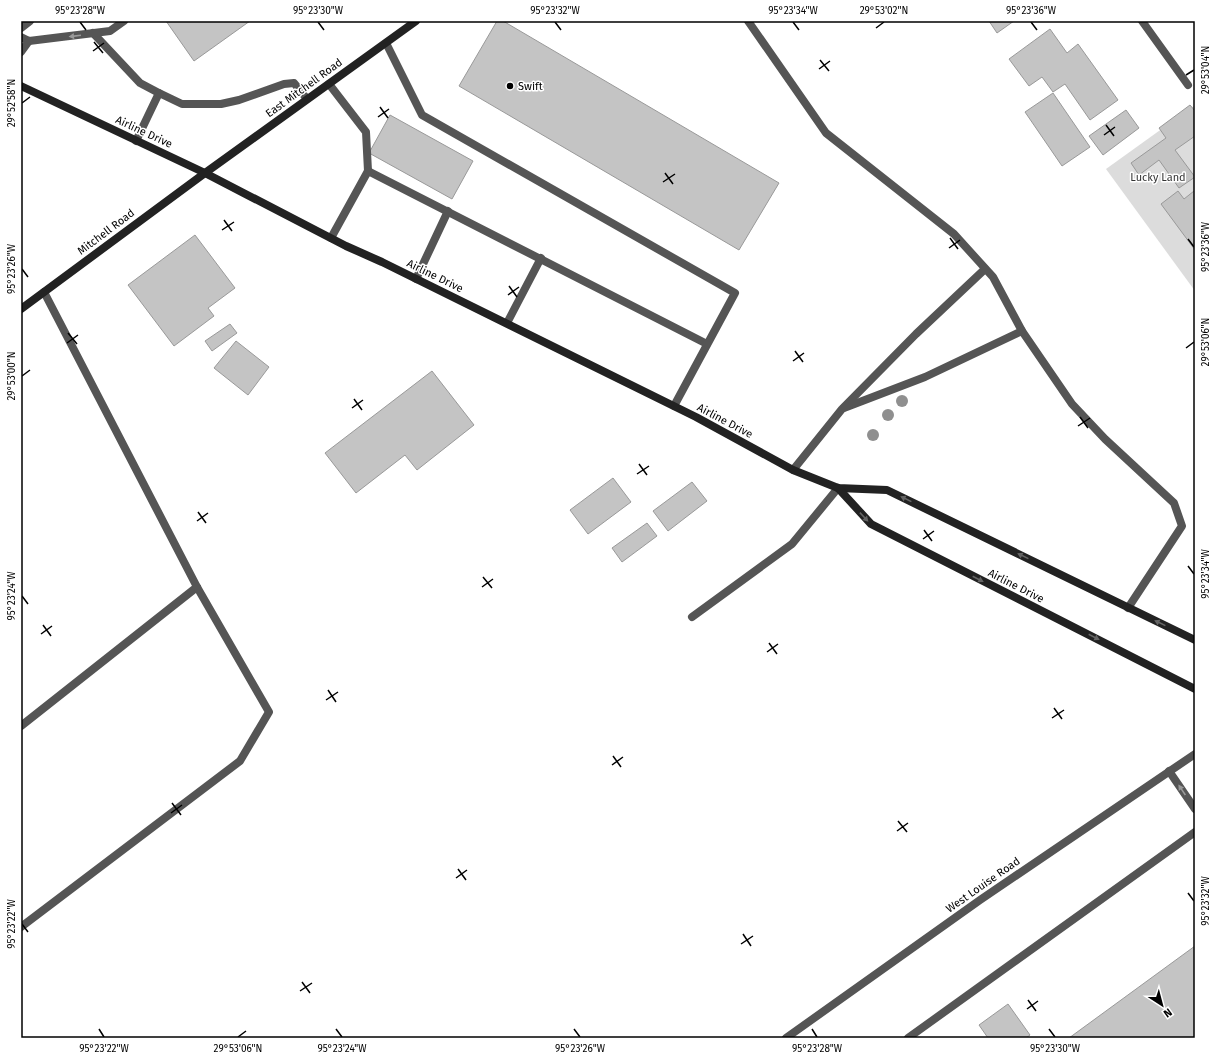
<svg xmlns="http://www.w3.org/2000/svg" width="1216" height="1059" viewBox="0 0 1216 1059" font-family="'Fira Sans',sans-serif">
  <rect width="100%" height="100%" fill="#fff"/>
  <!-- green -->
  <polygon fill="#dcdcdc" points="1195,105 1195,291 1106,169"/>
  <!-- building -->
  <g fill="#c4c4c4" stroke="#999">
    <polygon points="166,21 250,21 194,61"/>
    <polygon points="497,21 503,21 779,183 739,250 459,86"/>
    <polygon points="989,21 1014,21 997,33"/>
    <polygon points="1050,29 1067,53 1078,44 1118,100 1090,120 1065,84 1053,92 1042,77 1029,86 1009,59"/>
    <polygon points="1053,93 1090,147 1062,166 1025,112"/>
    <polygon points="1190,105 1195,111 1195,136 1175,150 1195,177 1179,188 1159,160 1139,175 1131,163 1166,138 1159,128"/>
    <polygon points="1126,110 1139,128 1103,155 1089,136"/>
    <polygon points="390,115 473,161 452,199 369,153"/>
    <polygon points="1178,191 1184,199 1194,191 1195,192 1195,250 1161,204"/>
    <polygon points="195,235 235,288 208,308 214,316 174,346 128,285"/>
    <polygon points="230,324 237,333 212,351 205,341"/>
    <polygon points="236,341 269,367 248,395 214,368"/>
    <polygon points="432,371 474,425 417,470 405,455 356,493 325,453"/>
    <polygon points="613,478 631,502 588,534 570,510"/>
    <polygon points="692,482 707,501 668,531 653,511"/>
    <polygon points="647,523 657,536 622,562 612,548"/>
    <polygon points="1195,946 1195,1038 1069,1038"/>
    <polygon points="1008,1004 1030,1035 1026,1038 988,1038 979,1025"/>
  </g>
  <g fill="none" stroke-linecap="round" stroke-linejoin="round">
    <!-- lane -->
    <g stroke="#555" stroke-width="8">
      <polyline points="748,21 826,133 954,234 993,277 1022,331 1072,404 1105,439 1174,503 1182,526 1128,608"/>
      <polyline points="21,28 30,21"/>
      <polyline points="93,33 140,83 157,92 182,104 221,104 239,100 284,84 294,83 307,99"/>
      <polyline points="21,37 29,41 110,31 124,21"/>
      <polyline points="386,43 422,115 735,293 674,406"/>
      <polyline points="21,52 29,41"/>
      <polyline points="329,84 366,132 368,171"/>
      <polyline points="136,141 159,93"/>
      <polyline points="331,238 368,171 707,344"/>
      <polyline points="416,279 448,211"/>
      <polyline points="507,323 541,258"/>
      <polyline points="844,408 925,377 1022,331"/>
      <polyline points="793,470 842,409 916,334 985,269"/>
      <polyline points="692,617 792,544 838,488"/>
      <polyline points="21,726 197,587"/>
      <polyline points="1169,771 1195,809"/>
      <polyline points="21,927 240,761 269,712 197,587 44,292"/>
      <polyline points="908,1038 1195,832"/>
    </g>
    <!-- street -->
    <g stroke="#555" stroke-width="8">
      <polyline points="1142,21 1188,85"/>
      <polyline points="786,1038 980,900 1195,754"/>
    </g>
    <!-- secondary -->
    <g stroke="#222" stroke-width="8">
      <polyline points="21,86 205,173 346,246 382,262 696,417 793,470 838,488 887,490 1195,640"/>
      <polyline points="21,309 205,173 416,21"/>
      <polyline points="838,488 871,524 1195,689"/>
    </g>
  </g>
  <!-- trees -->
  <g fill="#8f8f8f">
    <circle cx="902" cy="401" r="6"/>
    <circle cx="888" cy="415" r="6"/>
    <circle cx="873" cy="435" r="6"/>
  </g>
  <!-- one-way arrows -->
  <defs><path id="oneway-solid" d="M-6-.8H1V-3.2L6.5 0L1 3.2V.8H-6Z"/></defs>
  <g fill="#999">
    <use href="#oneway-solid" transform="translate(75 36) rotate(173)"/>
    <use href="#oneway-solid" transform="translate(1182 790) rotate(-124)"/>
  </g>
  <g fill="#646464">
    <use href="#oneway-solid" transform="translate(906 499) rotate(-154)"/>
    <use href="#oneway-solid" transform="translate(864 517) rotate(47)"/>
    <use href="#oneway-solid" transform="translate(1023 556) rotate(-154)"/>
    <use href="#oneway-solid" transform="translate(978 579) rotate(27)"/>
    <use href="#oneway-solid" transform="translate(1160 623) rotate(-154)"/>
    <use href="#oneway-solid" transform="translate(1094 637) rotate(27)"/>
  </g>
  <!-- ticks -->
  <path fill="none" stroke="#000" stroke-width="1.5" d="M80 22 86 30M318 22 324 30M555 22 561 30M793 22 799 30M1031 22 1037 30M876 28 884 22M94 42 103 53M93 51 104 43M820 60 829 71M819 69 830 61M1186 75 1194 70M22 103 30 97M380 107 388 118M378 117 389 109M1106 125 1114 136M1104 135 1115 127M665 173 673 184M663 182 675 174M224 220 232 231M222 230 234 222M950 238 958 249M1188 239 1194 247M949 248 960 240M22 269 28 277M509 286 517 297M508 295 519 287M68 333 77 344M67 343 78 335M1186 348 1194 342M795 351 803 362M793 361 804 353M22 376 30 370M354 399 362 410M352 408 363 400M1080 417 1088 428M1078 426 1090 418M639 464 647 475M637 474 649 466M198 512 206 523M197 521 208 513M924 530 932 541M923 539 934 531M1188 566 1194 574M483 577 492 588M482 587 493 579M22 596 28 604M43 625 51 636M41 634 52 626M769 643 777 654M767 652 778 644M328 690 336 702M326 700 338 692M1054 708 1062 719M1052 718 1064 710M613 756 621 767M612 765 623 757M172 803 181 815M171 813 182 805M898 821 907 832M897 831 908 823M458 869 466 880M456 878 467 870M1188 893 1194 901M22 924 28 932M743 934 751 946M741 944 753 936M302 982 310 993M300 991 312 983M1028 1000 1036 1011M1027 1009 1038 1001M99 1029 104 1037M336 1029 342 1037M574 1029 580 1037M812 1029 817 1037M1049 1029 1055 1037M238 1037 246 1031"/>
  <!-- markers -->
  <circle fill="#000" stroke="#fff" stroke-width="1.5" cx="510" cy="86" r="4"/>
  <g text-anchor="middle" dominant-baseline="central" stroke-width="3" stroke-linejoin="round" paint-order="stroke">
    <!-- poi labels -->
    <g font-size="11" fill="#000" stroke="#fff" text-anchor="start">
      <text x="518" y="86">Swift</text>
    </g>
    <!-- street labels -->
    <g font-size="11" fill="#000" stroke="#fff">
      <text transform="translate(304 88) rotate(-36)">East Mitchell Road</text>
      <text transform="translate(144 132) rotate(25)">Airline Drive</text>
      <text transform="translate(106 232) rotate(-37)">Mitchell Road</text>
      <text transform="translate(435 276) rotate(26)">Airline Drive</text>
      <text transform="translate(725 421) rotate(28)">Airline Drive</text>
      <text transform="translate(1016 586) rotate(27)">Airline Drive</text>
      <text transform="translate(983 885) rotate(-35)">West Louise Road</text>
    </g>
    <!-- park labels -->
    <g font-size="11" fill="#333" stroke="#fff">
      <text x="1158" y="177">Lucky Land</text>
    </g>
  </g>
  <!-- border -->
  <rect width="1216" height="1059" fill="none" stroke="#ffffff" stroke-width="44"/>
  <!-- north arrow -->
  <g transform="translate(1162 1005) rotate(144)" stroke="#ffffff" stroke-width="3" paint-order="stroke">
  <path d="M0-3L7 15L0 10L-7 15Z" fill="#000000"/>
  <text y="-6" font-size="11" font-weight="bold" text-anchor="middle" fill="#000000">N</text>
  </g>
  <rect x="22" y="22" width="1172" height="1015" fill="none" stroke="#000" stroke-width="1.5"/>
  <g font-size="10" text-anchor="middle" fill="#000">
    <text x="80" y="14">95°23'28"W</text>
    <text x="318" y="14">95°23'30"W</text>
    <text x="555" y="14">95°23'32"W</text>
    <text x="793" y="14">95°23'34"W</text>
    <text x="884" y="14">29°53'02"N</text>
    <text x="1031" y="14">95°23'36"W</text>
    <text transform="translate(1205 70) rotate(-90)" y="4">29°53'04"N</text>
    <text transform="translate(11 103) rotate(-90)" y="4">29°52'58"N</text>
    <text transform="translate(1205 247) rotate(-90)" y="4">95°23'36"W</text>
    <text transform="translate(11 269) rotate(-90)" y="4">95°23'26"W</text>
    <text transform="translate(1205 342) rotate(-90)" y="4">29°53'06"N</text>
    <text transform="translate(11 376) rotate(-90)" y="4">29°53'00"N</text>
    <text transform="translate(1205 574) rotate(-90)" y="4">95°23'34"W</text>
    <text transform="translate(11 596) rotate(-90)" y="4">95°23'24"W</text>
    <text transform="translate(1205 901) rotate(-90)" y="4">95°23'32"W</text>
    <text transform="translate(11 924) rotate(-90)" y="4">95°23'22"W</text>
    <text x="104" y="1052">95°23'22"W</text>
    <text x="238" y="1052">29°53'06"N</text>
    <text x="342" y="1052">95°23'24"W</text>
    <text x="580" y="1052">95°23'26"W</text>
    <text x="817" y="1052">95°23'28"W</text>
    <text x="1055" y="1052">95°23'30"W</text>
  </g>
</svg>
